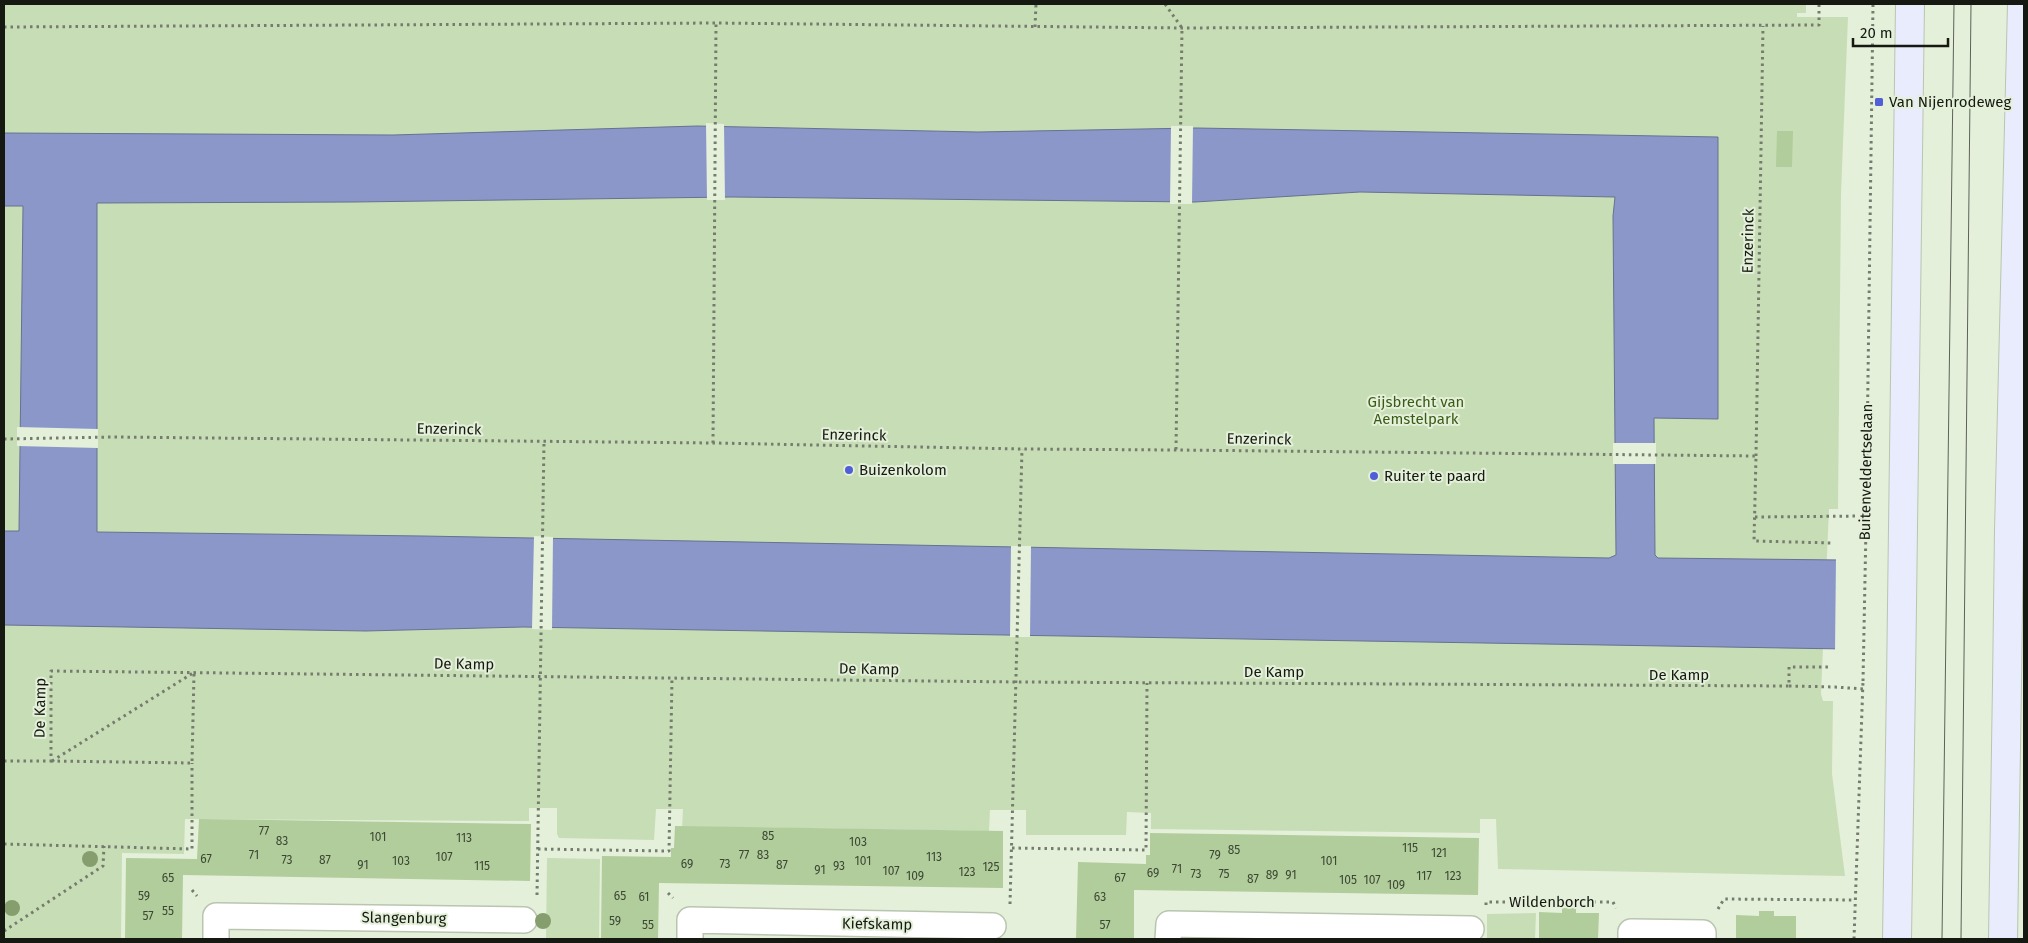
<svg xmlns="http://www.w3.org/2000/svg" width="2028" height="943" viewBox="0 0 2028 943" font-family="'Fira Sans',sans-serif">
  <rect width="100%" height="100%" fill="#e4f0da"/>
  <!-- green -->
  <g fill="#c7ddb6">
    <polygon points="4,4 1806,4 1806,13 1797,13 1797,17 1848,17 1841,194 1838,509 1829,509 1821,694 1823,701 1833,701 1832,774 1845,876 1498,869 1496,819 1480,819 1480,833 1151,829 1151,813 1127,812 1126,835 1026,835 1026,810 990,810 989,831 734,827 682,829 683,809 656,809 654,840 559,838 557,834 557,808 529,808 529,821 185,819 184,854 122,853 121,939 4,939"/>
    <polygon points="547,858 600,859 599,939 546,939"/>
    <polygon points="1536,913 1535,939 1487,939 1487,914"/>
  </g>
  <!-- water -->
  <path fill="#8a97c8" stroke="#677191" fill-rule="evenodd" d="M697 126 978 132 1196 128 1718 137V419L1654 418 1655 555 1658 558 2024 562V652L523 627 366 631 4 625V531H19L23 206H4V133L393 135ZM1360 192 1615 197 1613 216 1616 555 1609 558 423 536 97 532V203L354 202 731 197 1195 202Z"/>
  <!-- pier -->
  <g fill="#e4f0da">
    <polygon points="706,123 724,124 725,200 707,200"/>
    <polygon points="1171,126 1193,126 1192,204 1170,204"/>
    <polygon points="17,427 98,429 98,448 17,446"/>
    <rect x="1613" y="443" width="43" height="21"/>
    <polygon points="534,536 553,537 552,630 532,629"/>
    <polygon points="1011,546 1031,546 1030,637 1010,637"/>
    <polygon points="1836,557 2024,559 2024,654 1835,651"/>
  </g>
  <!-- building -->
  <g fill="#b1cd9b">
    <polygon points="1777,131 1793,131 1792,167 1776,167"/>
    <polygon points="199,819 531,824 530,881 183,875 182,939 125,939 126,858 197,859"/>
    <polygon points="675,826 1003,831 1003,888 659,883 658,939 601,939 602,856 671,857 671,848 674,848"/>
    <polygon points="1150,833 1479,838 1478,895 1134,890 1134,939 1076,939 1078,862 1146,864 1146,855 1150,855"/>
    <polygon points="1562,908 1576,908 1576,913 1599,913 1598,939 1539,939 1539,912 1562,913"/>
    <polygon points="1759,911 1774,911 1774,916 1796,916 1796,939 1736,939 1736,915 1759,916"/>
  </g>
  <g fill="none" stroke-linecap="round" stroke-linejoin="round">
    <!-- street casing -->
    <g stroke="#b9c5b0" stroke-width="28">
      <g id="street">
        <polyline points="216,939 216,916 524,920"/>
        <polyline points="690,939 690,920 993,926"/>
        <polyline points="1168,939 1169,924 1471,929"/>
        <polyline points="1631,939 1631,932 1703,933 1703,939"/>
      </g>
    </g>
    <!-- secondary casing -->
    <g stroke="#b9c5b0" stroke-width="30">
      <g id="secondary">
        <polyline points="1903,528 1910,4"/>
        <polyline points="2009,530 2022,4"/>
        <polyline points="1897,939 1901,682"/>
        <polyline points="2003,939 2007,684"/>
      </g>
    </g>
    <!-- path -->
    <g stroke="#757c6e" stroke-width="3" stroke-dasharray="2.5 4" stroke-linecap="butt">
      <polyline points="1165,4 1182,28 1176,450"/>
      <polyline points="4,27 716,23 1182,28 1819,25 1819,4"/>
      <polyline points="1035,27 1036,4"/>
      <polyline points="4,439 112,437 713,443 1022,449 1176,450 1756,456 1754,541 1832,543"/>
      <polyline points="713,443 716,23"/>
      <polyline points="1756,456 1763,26"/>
      <polyline points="1755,517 1866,516"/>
      <polyline points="1866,527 1873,4"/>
      <polyline points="1789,686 1835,687 1863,689"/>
      <polyline points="4,761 51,761 51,671 1017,682 1789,686 1789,667 1829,667"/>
      <polyline points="51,761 192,763 194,673"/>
      <polyline points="52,761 193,673"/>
      <polyline points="4,844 192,849 192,763"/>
      <polyline points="1012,848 1146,850 1147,683"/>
      <polyline points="538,849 669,851 672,677"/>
      <polyline points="192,890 197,896"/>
      <polyline points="668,893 673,898"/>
      <polyline points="537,895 544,441"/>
      <polyline points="1010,904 1022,449"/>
      <polyline points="1486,905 1486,902 1613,902 1616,908"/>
      <polyline points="1718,909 1724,899 1855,900"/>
      <polyline points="4,931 103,866 104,846"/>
      <polyline points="1854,939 1863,681"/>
    </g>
    <!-- street -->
    <use href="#street" stroke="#fff" stroke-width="25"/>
    <!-- secondary -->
    <use href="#secondary" stroke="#e8ecfd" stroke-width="28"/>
    <!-- tram -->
    <g stroke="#5c6356" stroke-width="1">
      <polyline points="1942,939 1954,4"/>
      <polyline points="1961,939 1971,4"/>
    </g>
    <!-- secondary-bridge casing -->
    <g stroke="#b9c5b0" stroke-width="30" stroke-linecap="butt">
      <g id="secondary-bridge">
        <polyline points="1901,682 1903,528"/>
        <polyline points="2007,684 2009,530"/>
      </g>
    </g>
    <!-- path-bridge -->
    <polyline stroke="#757c6e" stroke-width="3" stroke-dasharray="2.5 4" stroke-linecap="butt" points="1863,681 1866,527"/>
    <!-- secondary-bridge -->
    <use href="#secondary-bridge" stroke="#e8ecfd" stroke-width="28"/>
  </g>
  <!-- trees -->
  <g fill="#869e6e">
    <circle cx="90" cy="859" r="8"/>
    <circle cx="12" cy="908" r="8"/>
    <circle cx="543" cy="921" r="8"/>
  </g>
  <!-- markers -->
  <g fill="#505fd5" stroke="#e4f0da" stroke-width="2">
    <rect x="1874" y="97" width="10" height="10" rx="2.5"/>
    <circle cx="849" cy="470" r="5"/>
    <circle cx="1374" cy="476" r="5"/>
  </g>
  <g text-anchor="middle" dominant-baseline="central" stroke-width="4" stroke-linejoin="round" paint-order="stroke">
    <!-- number labels -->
    <g font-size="12" fill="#3c4634">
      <text x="264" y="831">77</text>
      <text x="768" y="836">85</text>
      <text x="378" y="837">101</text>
      <text x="464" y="838">113</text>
      <text x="282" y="841">83</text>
      <text x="858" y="842">103</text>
      <text x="1410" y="848">115</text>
      <text x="1234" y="850">85</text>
      <text x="1439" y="853">121</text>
      <text x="254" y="855">71</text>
      <text x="744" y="855">77</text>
      <text x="763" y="855">83</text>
      <text x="1215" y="855">79</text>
      <text x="444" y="857">107</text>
      <text x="934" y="857">113</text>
      <text x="206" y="859">67</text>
      <text x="287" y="860">73</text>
      <text x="325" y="860">87</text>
      <text x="401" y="861">103</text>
      <text x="863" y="861">101</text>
      <text x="1329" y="861">101</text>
      <text x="687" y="864">69</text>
      <text x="725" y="864">73</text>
      <text x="363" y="865">91</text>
      <text x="782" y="865">87</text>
      <text x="482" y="866">115</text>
      <text x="839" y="866">93</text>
      <text x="991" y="867">125</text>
      <text x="1177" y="869">71</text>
      <text x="820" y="870">91</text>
      <text x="891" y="871">107</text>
      <text x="967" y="872">123</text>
      <text x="1153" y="873">69</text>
      <text x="1196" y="874">73</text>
      <text x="1224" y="874">75</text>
      <text x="1272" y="875">89</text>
      <text x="1291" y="875">91</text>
      <text x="915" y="876">109</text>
      <text x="1424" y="876">117</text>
      <text x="1453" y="876">123</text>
      <text x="168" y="878">65</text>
      <text x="1120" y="878">67</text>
      <text x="1253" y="879">87</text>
      <text x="1348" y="880">105</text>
      <text x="1372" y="880">107</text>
      <text x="1396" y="885">109</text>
      <text x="144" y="896">59</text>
      <text x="620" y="896">65</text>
      <text x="644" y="897">61</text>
      <text x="1100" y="897">63</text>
      <text x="168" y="911">55</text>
      <text x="148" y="916">57</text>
      <text x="615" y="921">59</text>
      <text x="648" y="925">55</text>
      <text x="1105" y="925">57</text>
    </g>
    <!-- poi labels -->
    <g font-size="15" fill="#151911" stroke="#e4f0da" text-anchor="start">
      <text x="1889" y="102">Van Nijenrodeweg</text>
      <text x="859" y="470">Buizenkolom</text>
      <text x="1384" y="476">Ruiter te paard</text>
    </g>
    <!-- street labels -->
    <g font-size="15" fill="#151911" stroke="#e4f0da">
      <text transform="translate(1748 241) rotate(-89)">Enzerinck</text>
      <text transform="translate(449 429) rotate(1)">Enzerinck</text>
      <text transform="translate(854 435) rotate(1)">Enzerinck</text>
      <text transform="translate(1259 439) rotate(1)">Enzerinck</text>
      <text transform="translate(1866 472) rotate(-89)">Buitenveldertselaan</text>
      <text transform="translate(464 664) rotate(1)">De Kamp</text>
      <text transform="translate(869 669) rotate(1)">De Kamp</text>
      <text x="1274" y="672">De Kamp</text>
      <text x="1679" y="675">De Kamp</text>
      <text transform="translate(40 708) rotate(-89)">De Kamp</text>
      <text x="1552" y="902">Wildenborch</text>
      <text transform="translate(404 918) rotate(1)">Slangenburg</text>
      <text transform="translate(877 924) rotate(1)">Kiefskamp</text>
    </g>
    <!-- park labels -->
    <g font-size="15" fill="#3a5b15" stroke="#e4f0da">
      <text x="1416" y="402">Gijsbrecht van<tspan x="1416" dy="17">Aemstelpark</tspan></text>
    </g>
  </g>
  <!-- border -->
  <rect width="2028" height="943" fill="none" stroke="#151911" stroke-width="10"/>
  <!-- scale -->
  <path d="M1853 38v8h95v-8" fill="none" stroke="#151911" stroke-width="2.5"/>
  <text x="1860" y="38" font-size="15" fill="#151911" stroke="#e4f0da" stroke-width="4" paint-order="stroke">20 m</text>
</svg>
